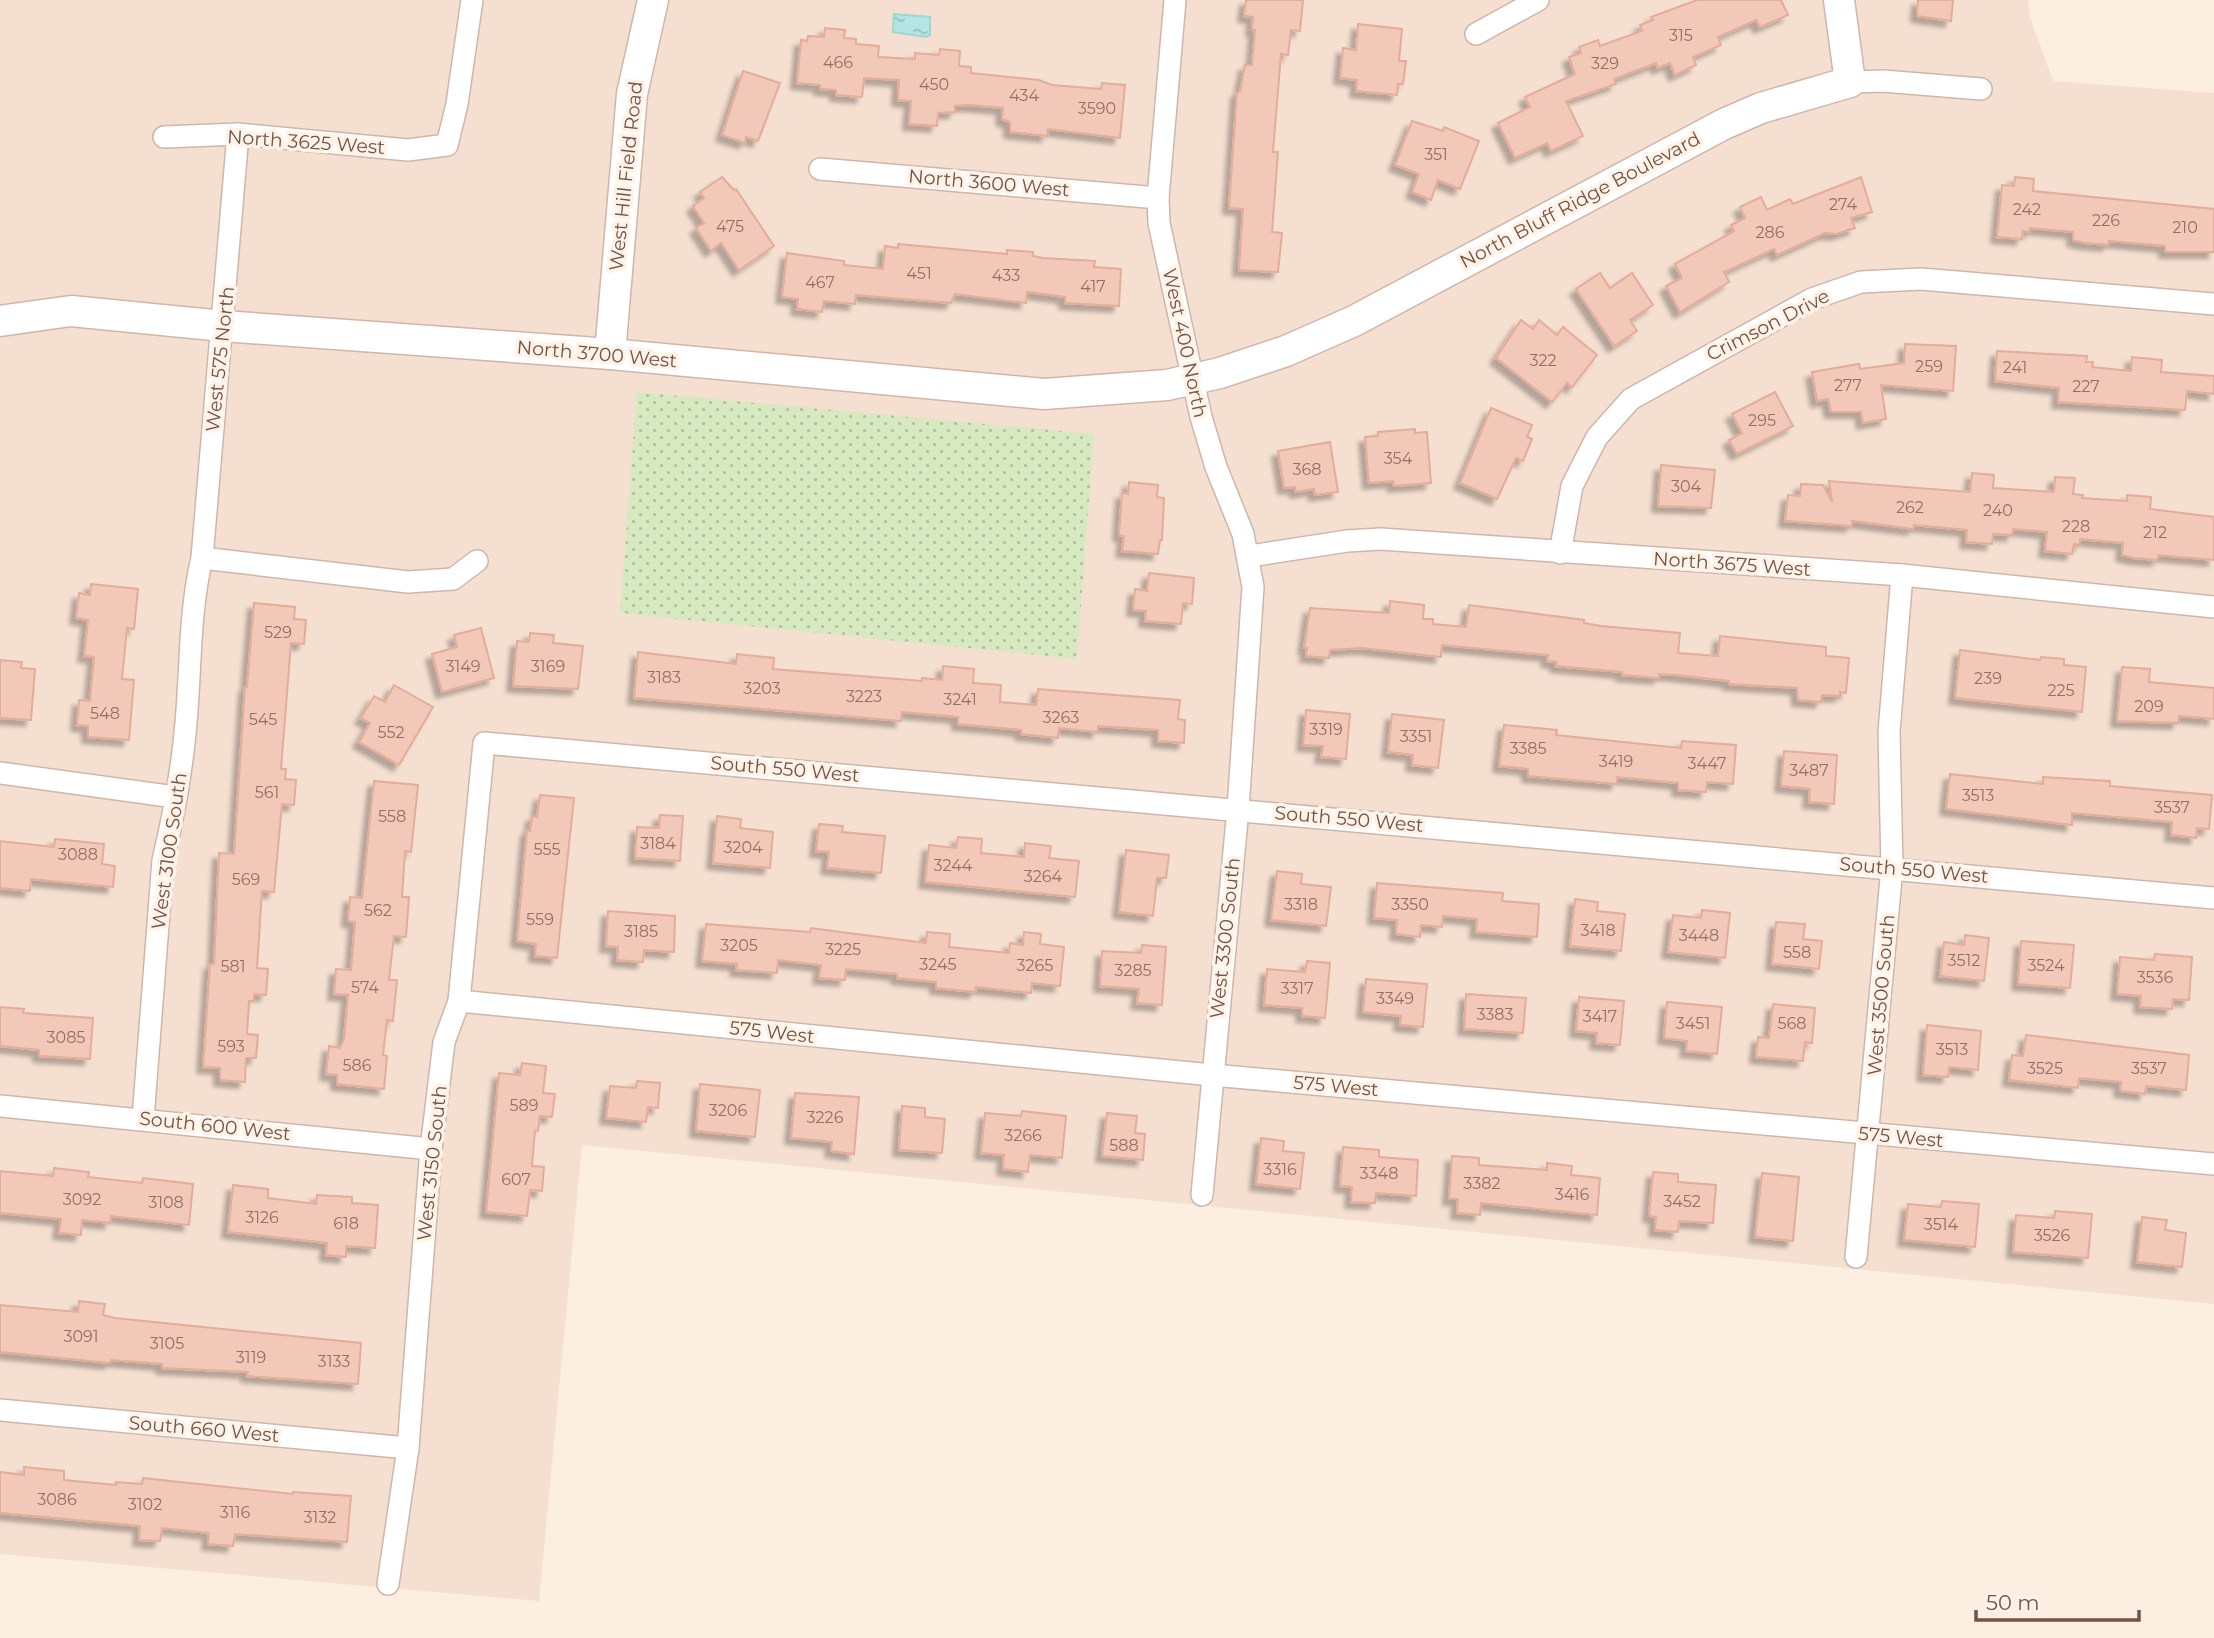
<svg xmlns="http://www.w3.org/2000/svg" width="2214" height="1638" viewBox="0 0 2214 1638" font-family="Montserrat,sans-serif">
  <defs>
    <pattern id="park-dots" width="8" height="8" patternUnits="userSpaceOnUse" patternTransform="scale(1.75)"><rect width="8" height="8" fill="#d6e9c0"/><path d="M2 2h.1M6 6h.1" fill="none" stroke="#b2bf9e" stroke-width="1.8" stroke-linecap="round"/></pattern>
    <pattern id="water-ripples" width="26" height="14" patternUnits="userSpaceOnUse" patternTransform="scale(1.75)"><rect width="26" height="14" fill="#b6e5e5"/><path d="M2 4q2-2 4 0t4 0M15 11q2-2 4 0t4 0" fill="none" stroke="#98bcbc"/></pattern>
    <filter id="shadow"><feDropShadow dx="-6" dy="6" stdDeviation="2" flood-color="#0004"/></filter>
  </defs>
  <rect width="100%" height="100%" fill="#fceee1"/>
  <!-- residential -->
  <polygon fill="#f4dfd0" points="0,0 2028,0 2030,17 2053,81 2214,93 2214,1304 582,1145 539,1601 0,1554"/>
  <!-- park -->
  <polygon fill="url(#park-dots)" points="637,392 1094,434 1077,659 620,613"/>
  <!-- water -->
  <polygon fill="url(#water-ripples)" stroke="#9cd6d7" stroke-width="2" points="894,14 930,17 930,35 926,37 893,32"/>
  <!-- building -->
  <g fill="#f2c8b9" stroke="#e4ac99" stroke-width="2" filter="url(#shadow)">
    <polygon points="1246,0 1303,0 1300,31 1291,30 1288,55 1281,54 1273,152 1278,152 1272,232 1282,233 1278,272 1239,270 1243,209 1229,208 1237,92 1240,92 1245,65 1252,65 1255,30 1252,30 1253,17 1244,16"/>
    <polygon points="1697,0 1781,0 1788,15 1760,27 1756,20 1718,37 1721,45 1693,57 1696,65 1675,75 1670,63 1658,68 1656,63 1614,79 1616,84 1566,101 1583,136 1551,151 1547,143 1515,158 1498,123 1530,107 1525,97 1575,74 1569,57 1581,53 1579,47 1598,40 1600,46 1642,31 1640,25 1653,20 1651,17"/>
    <polygon points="1918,0 1953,0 1951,21 1917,16"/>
    <polygon points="1358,24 1402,29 1399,61 1406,61 1403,84 1398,84 1397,95 1356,91 1357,80 1340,78 1343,48 1356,50"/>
    <polygon points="825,28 845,30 844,38 856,39 856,44 879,46 878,57 915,59 915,53 939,55 940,49 960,51 959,66 971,67 971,73 1039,80 1052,85 1101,89 1102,83 1125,85 1120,138 1048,129 1047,136 1010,132 1010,122 1002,119 1003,108 968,105 955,106 955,112 938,113 937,126 909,124 911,101 898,100 899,80 864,78 862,97 836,95 836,90 820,89 820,85 797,83 801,40 807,41 808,36 824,37"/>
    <polygon points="743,71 780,83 758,141 746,137 745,143 722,135"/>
    <polygon points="1412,121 1443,131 1444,127 1479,141 1460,189 1438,180 1431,200 1412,192 1419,174 1395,165"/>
    <polygon points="722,177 734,190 736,189 774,246 739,270 721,243 711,251 696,228 704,223 693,206 704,198 700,192"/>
    <polygon points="1861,177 1872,212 1851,218 1855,228 1836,234 1825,233 1777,255 1774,249 1724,272 1729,282 1680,312 1666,286 1682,278 1675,264 1734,231 1731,225 1745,218 1740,207 1761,197 1767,210 1790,199 1793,204"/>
    <polygon points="2015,177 2034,179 2033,191 2214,209 2214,252 2165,252 2165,246 2109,241 2108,245 2085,243 2073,240 2073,232 2030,228 2030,232 2023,231 2022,239 1997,237 2002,185 2014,186"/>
    <polygon points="898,244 1007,254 1007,250 1033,252 1033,256 1043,258 1095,261 1094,267 1121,269 1119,306 1065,303 1065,297 1027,292 1026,303 955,294 951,303 856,295 855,304 824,301 822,312 797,309 798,299 782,297 787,253 844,261 844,265 883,269 885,246 898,248"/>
    <polygon points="1600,273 1610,288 1632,273 1653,305 1630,320 1637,331 1614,346 1576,289"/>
    <polygon points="1521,320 1533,329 1539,320 1557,335 1563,327 1597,355 1572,387 1567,383 1552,402 1496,358"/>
    <polygon points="1905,344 1956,346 1953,391 1881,385 1886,419 1863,423 1861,412 1831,412 1828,399 1817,401 1812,372 1859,364 1860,369 1904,363"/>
    <polygon points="1997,351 2087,356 2086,362 2093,362 2092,367 2131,371 2132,357 2162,360 2161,372 2214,376 2214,394 2187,391 2185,410 2058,402 2059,388 1995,381"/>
    <polygon points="1775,392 1793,426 1737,454 1729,440 1742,433 1732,414"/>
    <polygon points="1491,408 1532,425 1527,437 1532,439 1523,461 1516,458 1497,499 1460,483"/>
    <polygon points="1415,429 1415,433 1427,432 1431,483 1394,486 1393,481 1369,483 1365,437 1378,436 1378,432"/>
    <polygon points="1330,442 1338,492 1315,495 1314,489 1296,492 1295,487 1284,488 1278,451"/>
    <polygon points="1661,465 1715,470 1711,508 1658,506"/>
    <polygon points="1972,473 1994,475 1993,488 2054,492 2055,477 2075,478 2073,494 2083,495 2082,498 2127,501 2127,495 2151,497 2150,509 2214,517 2214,560 2158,555 2158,560 2134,558 2122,555 2123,543 2080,539 2080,545 2074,544 2072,554 2045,551 2047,532 2013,529 2012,535 1993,534 1992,544 1966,542 1967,530 1914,525 1913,529 1852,521 1852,526 1785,521 1788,495 1800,496 1801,484 1823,485 1832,502 1829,481 1970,492"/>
    <polygon points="1129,482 1158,485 1157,497 1164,498 1162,540 1160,540 1158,554 1122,551 1124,536 1119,535 1122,493 1128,494"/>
    <polygon points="1149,573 1194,578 1192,604 1183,603 1181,624 1145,621 1146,611 1133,610 1135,589 1147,591"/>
    <polygon points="91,584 138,589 134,629 127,628 122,679 134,680 129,740 88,737 88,726 77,725 79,700 90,701 94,657 84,656 88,620 76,618 79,593 90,595"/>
    <polygon points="1390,601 1424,605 1423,619 1433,619 1433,624 1466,627 1469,605 1584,620 1584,623 1601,626 1680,633 1678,653 1718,656 1720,636 1826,647 1826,656 1849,658 1846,693 1840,692 1840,696 1822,695 1821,702 1798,700 1797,688 1729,684 1729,681 1676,675 1659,674 1659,678 1622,675 1622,672 1556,666 1557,662 1547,661 1548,655 1442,645 1441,657 1362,648 1330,650 1329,658 1306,656 1307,648 1304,648 1310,608 1389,613"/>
    <polygon points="254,603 295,607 294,619 306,620 304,644 291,643 281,769 286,769 285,779 296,780 294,805 282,804 274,892 262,891 257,968 268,969 266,995 254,994 254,1001 249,1001 247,1034 258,1035 256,1058 246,1058 245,1082 220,1080 220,1068 203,1067 210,964 214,964 219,853 234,854 245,687 247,687"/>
    <polygon points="481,628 494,678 442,692 432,654 457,647 454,635"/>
    <polygon points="530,633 554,635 553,643 583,646 578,689 513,686 517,641 529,642"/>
    <polygon points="1960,650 2040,660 2041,657 2064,659 2064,665 2086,667 2082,712 1955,698"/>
    <polygon points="638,652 736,664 737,654 774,658 773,669 922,681 922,678 942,680 943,666 974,669 973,683 1001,685 1000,702 1036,705 1038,689 1180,700 1178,719 1185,720 1184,743 1158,741 1158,730 1098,726 1098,732 1059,728 1058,738 1021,734 1021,730 958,724 958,717 902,712 901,721 634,698"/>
    <polygon points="0,660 22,662 21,668 35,669 31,720 0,718"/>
    <polygon points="2122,667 2150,669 2149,682 2214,688 2214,719 2179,716 2178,723 2117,721"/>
    <polygon points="394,685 433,707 399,765 359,742 370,723 361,718 374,696 385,702"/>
    <polygon points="1306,710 1350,714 1346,759 1321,757 1323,746 1303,745"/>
    <polygon points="1392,714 1444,720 1438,768 1412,765 1413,755 1388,752"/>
    <polygon points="1504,725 1557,730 1556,735 1681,748 1682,741 1736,745 1733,784 1707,782 1706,792 1678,790 1678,783 1617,777 1617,784 1528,776 1528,769 1499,766"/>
    <polygon points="1784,751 1837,755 1834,804 1809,802 1810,789 1781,786"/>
    <polygon points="1950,774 2043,784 2043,777 2110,781 2110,786 2212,795 2209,829 2197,828 2196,838 2171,835 2172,822 2072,813 2072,825 1946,809"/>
    <polygon points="374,781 418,785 411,852 405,851 402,897 409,897 406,937 394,936 389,980 397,980 393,1021 387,1020 383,1055 387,1056 384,1089 337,1084 337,1075 326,1074 329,1046 340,1048 344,1039 348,995 334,994 336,969 351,970 355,922 348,921 350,897 362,898"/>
    <polygon points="540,795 574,798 557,958 535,956 536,944 517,941 527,830 530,831 532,816 537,817"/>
    <polygon points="660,815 683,816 680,861 635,858 637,827 659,828"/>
    <polygon points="717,816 741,819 740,828 773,832 770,868 713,863"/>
    <polygon points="819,824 843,826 842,832 885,836 881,873 827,868 829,852 816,851"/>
    <polygon points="958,837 982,839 981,853 1024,857 1025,843 1051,846 1049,858 1079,861 1075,897 925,882 929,845 956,848"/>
    <polygon points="55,839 104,844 102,864 115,866 113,887 31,879 30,891 0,888 0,841 54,847"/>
    <polygon points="1126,850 1169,855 1166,878 1157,878 1153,916 1119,912"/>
    <polygon points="1277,871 1302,874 1301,884 1331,887 1326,926 1271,920"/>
    <polygon points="1377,883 1503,893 1502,901 1539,904 1537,937 1476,932 1477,919 1443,916 1442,927 1421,925 1420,937 1396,934 1397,920 1374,918"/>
    <polygon points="1575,899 1598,902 1597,911 1625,914 1621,951 1570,946"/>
    <polygon points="1702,910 1730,913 1725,958 1668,952 1673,915 1701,918"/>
    <polygon points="608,911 675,916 674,952 644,950 643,962 617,960 618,947 606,946"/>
    <polygon points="1776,922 1805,924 1803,939 1822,941 1819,969 1772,964"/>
    <polygon points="706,924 810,932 811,928 926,943 927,932 950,934 949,947 1009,953 1010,943 1023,945 1024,932 1041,934 1040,944 1064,947 1060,986 1032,983 1031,993 976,987 975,992 936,988 936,982 897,978 897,974 846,969 845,980 819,978 821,965 778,960 777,973 736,970 737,964 702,961"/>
    <polygon points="1965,935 1989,938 1984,981 1940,976 1944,942 1964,945"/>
    <polygon points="2021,941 2074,945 2070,988 2018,984"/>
    <polygon points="1142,945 1166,947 1162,1005 1137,1003 1139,989 1100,986 1102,951 1141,953"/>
    <polygon points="2155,954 2192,957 2189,1000 2173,999 2172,1009 2140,1007 2141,996 2117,994 2120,957 2154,960"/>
    <polygon points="1307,961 1330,963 1325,1018 1302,1016 1302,1008 1264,1005 1267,969 1305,972"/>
    <polygon points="1366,979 1427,984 1423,1027 1400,1025 1401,1016 1363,1012"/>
    <polygon points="1466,994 1526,998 1523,1033 1464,1029"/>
    <polygon points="1579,997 1624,1001 1620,1045 1596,1043 1597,1033 1576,1031"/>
    <polygon points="1667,1002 1722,1007 1717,1054 1686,1051 1687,1041 1664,1038"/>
    <polygon points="1773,1004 1815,1008 1812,1043 1805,1042 1803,1061 1756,1057 1758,1037 1769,1038"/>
    <polygon points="0,1007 24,1009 23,1013 93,1018 90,1059 39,1056 39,1050 0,1046"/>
    <polygon points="1927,1025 1981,1031 1978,1070 1949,1067 1948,1077 1923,1075"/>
    <polygon points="2026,1035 2189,1055 2186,1090 2146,1086 2145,1094 2120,1091 2121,1082 2079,1078 2078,1088 2009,1080 2012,1055 2023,1056"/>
    <polygon points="522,1063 546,1066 543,1093 555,1094 552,1117 540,1116 538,1131 535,1130 532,1166 544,1167 542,1191 530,1190 527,1216 486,1212 499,1073 520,1075"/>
    <polygon points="637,1081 660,1083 658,1108 648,1107 646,1122 606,1118 610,1086 636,1088"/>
    <polygon points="700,1084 760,1090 755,1137 696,1131"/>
    <polygon points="795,1093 859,1097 854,1154 831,1151 832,1142 791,1138"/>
    <polygon points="902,1106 925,1108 925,1117 945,1119 942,1153 899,1150"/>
    <polygon points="1022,1111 1066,1116 1062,1158 1030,1155 1028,1172 1003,1169 1004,1155 981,1153 985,1113 1021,1116"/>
    <polygon points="1107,1113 1137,1116 1135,1133 1145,1134 1143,1160 1102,1156"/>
    <polygon points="1261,1138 1284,1141 1283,1151 1304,1153 1300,1189 1256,1184"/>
    <polygon points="1343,1147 1379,1150 1379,1157 1418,1160 1416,1196 1376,1193 1375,1203 1351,1202 1352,1187 1340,1186"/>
    <polygon points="1452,1156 1479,1158 1479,1165 1547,1170 1547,1163 1572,1166 1571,1175 1600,1178 1597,1215 1481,1203 1480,1215 1457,1213 1458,1199 1449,1199"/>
    <polygon points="54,1168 89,1172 88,1177 142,1183 143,1178 193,1184 189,1225 111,1216 110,1223 82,1220 81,1235 59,1233 61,1219 0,1213 0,1171 53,1176"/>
    <polygon points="1653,1172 1678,1174 1678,1182 1716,1185 1713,1223 1679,1221 1678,1232 1655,1230 1656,1217 1649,1216"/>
    <polygon points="1762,1173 1799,1177 1793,1241 1755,1237"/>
    <polygon points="233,1185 268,1189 268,1198 316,1204 317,1195 352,1197 352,1203 378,1205 375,1248 346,1246 346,1257 326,1255 327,1243 228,1232"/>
    <polygon points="1942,1201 1979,1204 1975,1247 1904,1240 1908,1204 1941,1207"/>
    <polygon points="2055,1211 2092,1214 2088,1258 2013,1252 2016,1215 2054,1218"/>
    <polygon points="2142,1217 2167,1220 2165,1230 2186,1233 2182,1267 2137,1262"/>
    <polygon points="79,1301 105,1304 103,1315 115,1318 361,1343 358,1384 247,1376 248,1372 162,1368 162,1364 111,1360 110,1363 0,1352 0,1305 78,1312"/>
    <polygon points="24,1467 64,1471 64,1480 116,1485 116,1482 142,1484 143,1478 293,1494 293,1492 351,1496 347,1542 235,1534 233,1546 208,1544 209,1533 162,1528 160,1541 139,1540 140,1526 0,1513 0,1472 24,1475"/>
  </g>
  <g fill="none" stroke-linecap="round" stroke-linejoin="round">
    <!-- street casing -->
    <g stroke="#cfb6ab" stroke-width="24">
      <g id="street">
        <polyline points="1175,0 1158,198 1159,223 1201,417 1216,467 1243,534 1253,587 1238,809 1202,1195"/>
        <polyline points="1476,34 1538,0"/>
        <polyline points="1850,82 1883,81 1981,89"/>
        <polyline points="164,137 238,134 408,150 447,145 457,104 472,0"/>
        <polyline points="820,169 1158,198"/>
        <polyline points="1560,553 1572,486 1597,437 1631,399 1812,299 1861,282 1921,279 2214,304"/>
        <polyline points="1250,556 1347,541 1381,539 1902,575 2214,607"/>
        <polyline points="202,558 408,582 453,579 477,561"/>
        <polyline points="0,773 175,797"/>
        <polyline points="459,1001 1212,1075 2214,1164"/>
        <polyline points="0,1106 431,1149"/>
        <path d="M143 1119 163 860C174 815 182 769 186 723 191 668 189 612 202 558L238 134"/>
        <polyline points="1856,1257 1892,868 1889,732 1902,575"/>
        <polyline points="0,1410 408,1448"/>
        <polyline points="388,1584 408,1448 431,1149 444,1042 459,1001 484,743 2214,898"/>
      </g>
    </g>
    <!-- secondary casing -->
    <g stroke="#d2b5a8" stroke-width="33">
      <g id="secondary">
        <polyline points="0,321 71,311 223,326 610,354 1044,394 1167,385 1220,373 1286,351 1354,321 1724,124 1761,108 1850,82 1839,0"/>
        <polyline points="610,354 632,94 653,0"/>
      </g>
    </g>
    <!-- street -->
    <use href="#street" stroke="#fff" stroke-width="21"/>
    <!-- secondary -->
    <use href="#secondary" stroke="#fff" stroke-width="30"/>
  </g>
  <g text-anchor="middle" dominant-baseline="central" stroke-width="7" stroke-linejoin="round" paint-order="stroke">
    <!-- number labels -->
    <g font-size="16" fill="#937064">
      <text x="1681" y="35">315</text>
      <text x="838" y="62">466</text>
      <text x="1605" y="63">329</text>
      <text x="934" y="84">450</text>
      <text x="1024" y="95">434</text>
      <text x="1097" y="108">3590</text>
      <text x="1436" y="154">351</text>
      <text x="1843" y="204">274</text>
      <text x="2027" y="209">242</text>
      <text x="2106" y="220">226</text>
      <text x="730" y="226">475</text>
      <text x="2185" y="227">210</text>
      <text x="1770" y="232">286</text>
      <text x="919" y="273">451</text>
      <text x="1006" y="275">433</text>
      <text x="820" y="282">467</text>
      <text x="1093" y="286">417</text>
      <text x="1543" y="360">322</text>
      <text x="1929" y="366">259</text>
      <text x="2015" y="367">241</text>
      <text x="1848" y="385">277</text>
      <text x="2086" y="386">227</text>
      <text x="1762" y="420">295</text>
      <text x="1398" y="458">354</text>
      <text x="1307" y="469">368</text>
      <text x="1686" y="486">304</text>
      <text x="1910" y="507">262</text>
      <text x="1998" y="510">240</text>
      <text x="2076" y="526">228</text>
      <text x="2155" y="532">212</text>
      <text x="278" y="632">529</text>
      <text x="463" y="666">3149</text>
      <text x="548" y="666">3169</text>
      <text x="664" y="677">3183</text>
      <text x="1988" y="678">239</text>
      <text x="762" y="688">3203</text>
      <text x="2061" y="690">225</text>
      <text x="864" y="696">3223</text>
      <text x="960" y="699">3241</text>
      <text x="2149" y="706">209</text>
      <text x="105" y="713">548</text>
      <text x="1061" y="717">3263</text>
      <text x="263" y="719">545</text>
      <text x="1326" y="729">3319</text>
      <text x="391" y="732">552</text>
      <text x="1416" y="736">3351</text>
      <text x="1528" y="748">3385</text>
      <text x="1616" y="761">3419</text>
      <text x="1707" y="763">3447</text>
      <text x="1809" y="770">3487</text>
      <text x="267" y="792">561</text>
      <text x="1978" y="795">3513</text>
      <text x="2172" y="807">3537</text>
      <text x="392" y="816">558</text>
      <text x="658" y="843">3184</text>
      <text x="743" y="847">3204</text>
      <text x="547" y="849">555</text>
      <text x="78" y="854">3088</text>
      <text x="953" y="865">3244</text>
      <text x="1043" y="876">3264</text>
      <text x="246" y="879">569</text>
      <text x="1301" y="904">3318</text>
      <text x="1410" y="904">3350</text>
      <text x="378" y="910">562</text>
      <text x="540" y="919">559</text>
      <text x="1598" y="930">3418</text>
      <text x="641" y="931">3185</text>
      <text x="1699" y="935">3448</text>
      <text x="739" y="945">3205</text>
      <text x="843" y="949">3225</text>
      <text x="1797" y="952">558</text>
      <text x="1964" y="960">3512</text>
      <text x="938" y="964">3245</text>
      <text x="1035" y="965">3265</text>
      <text x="2046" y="965">3524</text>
      <text x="233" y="966">581</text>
      <text x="1133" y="970">3285</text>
      <text x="2155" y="977">3536</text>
      <text x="365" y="987">574</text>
      <text x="1297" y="988">3317</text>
      <text x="1395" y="998">3349</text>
      <text x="1495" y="1014">3383</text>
      <text x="1600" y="1016">3417</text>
      <text x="1693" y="1023">3451</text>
      <text x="1792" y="1023">568</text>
      <text x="66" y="1037">3085</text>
      <text x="231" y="1046">593</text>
      <text x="1952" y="1049">3513</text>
      <text x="357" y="1065">586</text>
      <text x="2045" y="1068">3525</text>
      <text x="2149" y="1068">3537</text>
      <text x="524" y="1105">589</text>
      <text x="728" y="1110">3206</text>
      <text x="825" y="1117">3226</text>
      <text x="1023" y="1135">3266</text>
      <text x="1124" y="1145">588</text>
      <text x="1280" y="1169">3316</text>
      <text x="1379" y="1173">3348</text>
      <text x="516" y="1179">607</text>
      <text x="1482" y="1183">3382</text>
      <text x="1572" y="1194">3416</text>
      <text x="82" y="1199">3092</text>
      <text x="1682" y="1201">3452</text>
      <text x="166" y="1202">3108</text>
      <text x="262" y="1217">3126</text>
      <text x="346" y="1223">618</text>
      <text x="1941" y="1224">3514</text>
      <text x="2052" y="1235">3526</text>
      <text x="81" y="1336">3091</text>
      <text x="167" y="1343">3105</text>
      <text x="251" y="1357">3119</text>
      <text x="334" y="1361">3133</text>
      <text x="57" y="1499">3086</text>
      <text x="145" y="1504">3102</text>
      <text x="235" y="1512">3116</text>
      <text x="320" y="1517">3132</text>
    </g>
    <!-- street labels -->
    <g font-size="19" fill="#735248" stroke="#fff3e8">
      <text transform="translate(306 142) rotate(4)">North 3625 West</text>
      <text transform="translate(626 176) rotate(-84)">West Hill Field Road</text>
      <text transform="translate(989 183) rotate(5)">North 3600 West</text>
      <text transform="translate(1580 200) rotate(-28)">North Bluff Ridge Boulevard</text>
      <text transform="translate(1768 325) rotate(-27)">Crimson Drive</text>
      <text transform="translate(1185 343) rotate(78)">West 400 North</text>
      <text transform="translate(597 354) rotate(5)">North 3700 West</text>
      <text transform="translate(220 359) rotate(-84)">West 575 North</text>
      <text transform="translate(1732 564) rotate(4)">North 3675 West</text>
      <text transform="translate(785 769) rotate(5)">South 550 West</text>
      <text transform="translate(1349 819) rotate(5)">South 550 West</text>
      <text transform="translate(169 851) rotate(-82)">West 3100 South</text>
      <text transform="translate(1914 870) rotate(5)">South 550 West</text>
      <text transform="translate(1225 938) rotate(-84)">West 3300 South</text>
      <text transform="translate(1881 995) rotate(-85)">West 3500 South</text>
      <text transform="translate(772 1032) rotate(6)">575 West</text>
      <text transform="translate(1336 1086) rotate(5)">575 West</text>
      <text transform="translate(215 1126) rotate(6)">South 600 West</text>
      <text transform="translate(1901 1137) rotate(5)">575 West</text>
      <text transform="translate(432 1163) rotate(-84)">West 3150 South</text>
      <text transform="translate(204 1429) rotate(5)">South 660 West</text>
    </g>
  </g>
  <!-- scale -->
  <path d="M1976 1610v10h163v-10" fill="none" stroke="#735248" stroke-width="3.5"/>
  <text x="1986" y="1610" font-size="21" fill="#735248" stroke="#fff3e8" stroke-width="5" paint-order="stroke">50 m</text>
</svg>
